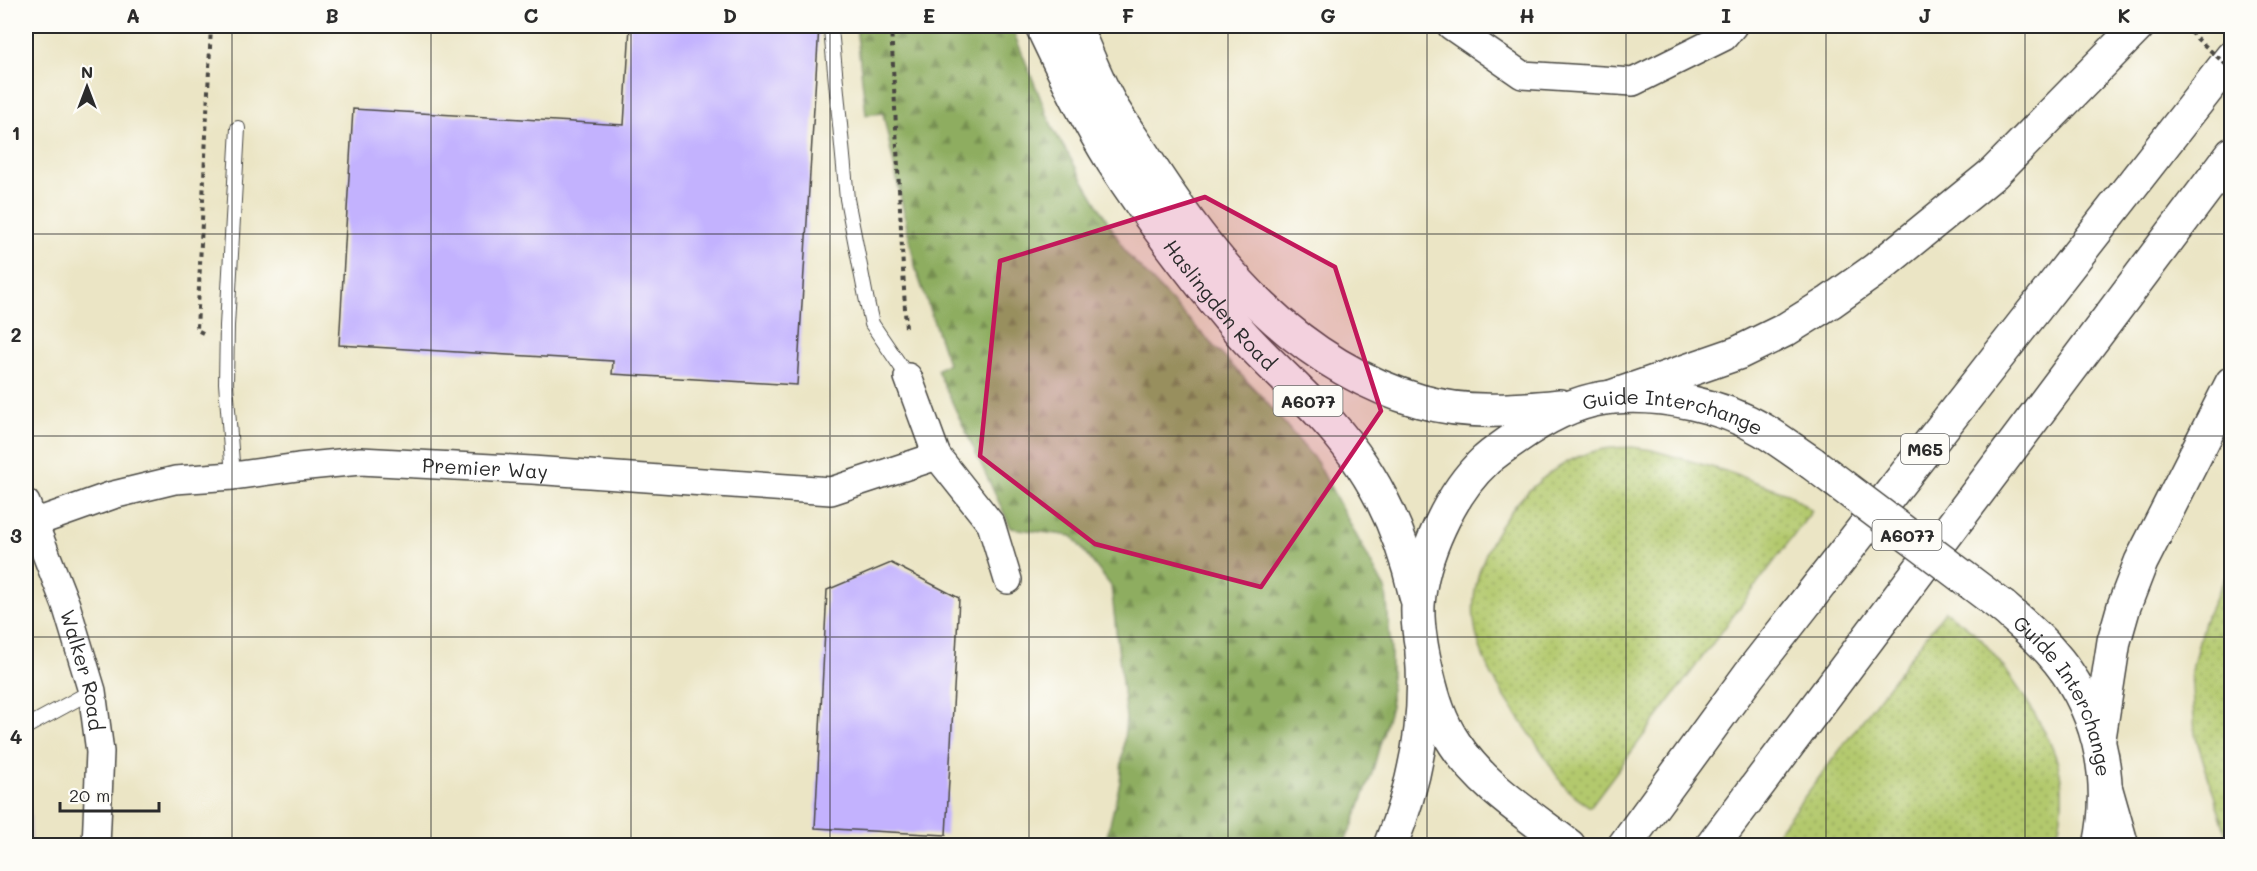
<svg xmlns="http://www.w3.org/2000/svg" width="2257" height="871" viewBox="0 0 2257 871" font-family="Mali,sans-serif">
  <defs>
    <pattern id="industrial-grid" width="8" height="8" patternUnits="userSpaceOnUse" patternTransform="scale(1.5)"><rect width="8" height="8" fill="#ccbfd4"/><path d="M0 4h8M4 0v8" fill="none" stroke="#afa4b6"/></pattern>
    <pattern id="grass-dots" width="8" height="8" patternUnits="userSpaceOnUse" patternTransform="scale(1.5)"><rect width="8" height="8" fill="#b3c96d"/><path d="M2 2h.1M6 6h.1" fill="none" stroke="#92a35a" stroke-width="1.8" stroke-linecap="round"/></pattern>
    <pattern id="forest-firs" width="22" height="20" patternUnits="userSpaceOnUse" patternTransform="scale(1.5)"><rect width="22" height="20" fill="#8ead60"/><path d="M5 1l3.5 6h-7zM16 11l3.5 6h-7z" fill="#748d4f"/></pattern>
  </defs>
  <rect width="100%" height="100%" fill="#fdfcf7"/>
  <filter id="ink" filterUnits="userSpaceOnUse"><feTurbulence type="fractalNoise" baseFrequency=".0167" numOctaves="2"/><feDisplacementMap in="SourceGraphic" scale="12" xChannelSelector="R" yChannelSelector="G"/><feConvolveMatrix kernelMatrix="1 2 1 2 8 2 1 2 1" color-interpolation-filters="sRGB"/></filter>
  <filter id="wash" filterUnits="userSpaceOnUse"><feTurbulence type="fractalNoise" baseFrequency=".008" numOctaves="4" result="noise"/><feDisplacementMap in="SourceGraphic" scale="24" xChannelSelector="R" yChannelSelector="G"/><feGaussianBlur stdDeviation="1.35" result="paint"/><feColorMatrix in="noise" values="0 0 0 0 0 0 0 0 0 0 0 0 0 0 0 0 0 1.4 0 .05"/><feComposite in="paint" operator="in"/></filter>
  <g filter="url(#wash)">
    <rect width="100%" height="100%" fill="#ebe5c5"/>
    <!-- industrial -->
    <polygon fill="url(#industrial-grid)" points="26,698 32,845 32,846 26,845"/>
    <!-- grass -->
    <g fill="url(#grass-dots)" stroke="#6f7a4c" stroke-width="1.5">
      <path d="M1632 447 1652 450 1725 471 1789 494 1812 511 1590 807C1583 802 1574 797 1568 790 1557 779 1549 762 1540 749 1515 710 1478 668 1474 620 1467 549 1533 461 1604 449 1613 447 1623 448 1632 447Z"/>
      <polygon points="2231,566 2232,841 2231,841 2226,834 2195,734 2191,673 2204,621"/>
      <path d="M1945 611C1956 619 1971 628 1981 639 2007 669 2047 726 2058 764 2065 790 2063 820 2054 845H1768Z"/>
    </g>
    <!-- forest -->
    <polygon fill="url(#forest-firs)" stroke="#5c6c46" stroke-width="1.5" points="856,26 1011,26 1053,129 1127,254 1262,397 1317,462 1386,591 1391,652 1391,706 1372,773 1352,827 1343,845 1105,845 1120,782 1126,718 1111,586 1072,536 1011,528 937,370 948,363 916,270 883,113 866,115"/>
    <g id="blocks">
      <!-- building -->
      <g fill="#c3b2fe">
        <polygon points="630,26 819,26 797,385 612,374 613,361 339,345 353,109 624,125"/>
        <polygon points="891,563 959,598 946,835 815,828 827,590"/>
      </g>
    </g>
  </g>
  <g filter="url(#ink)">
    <use href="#blocks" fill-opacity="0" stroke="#484742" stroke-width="1.5"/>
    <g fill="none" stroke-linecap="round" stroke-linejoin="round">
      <!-- service casing -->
      <g stroke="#484742" stroke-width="16">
        <g id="service">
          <polyline points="831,29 847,199 866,297 872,324 908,377"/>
          <polyline points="233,476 226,383 227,326 238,128"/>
          <polyline points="26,727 92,691"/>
        </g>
      </g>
      <!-- minor casing -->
      <g stroke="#484742" stroke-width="30">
        <g id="minor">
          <polyline points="1451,26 1522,75 1633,82 1724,37 1733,26"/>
          <polyline points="908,377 937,456 991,524 1008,580"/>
          <path id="s1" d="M26 503 66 605 92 691 100 752 96 846"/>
          <path id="s2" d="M34 523 113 495 175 480 233 476 298 467 360 461 532 470 831 491 937 456"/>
        </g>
      </g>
      <!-- secondary casing -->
      <g stroke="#484742" stroke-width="36">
        <polyline id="secondary" points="2106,790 2122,846"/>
      </g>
      <!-- trunk casing -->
      <g stroke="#484742" stroke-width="36">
        <g id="trunk">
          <path id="s3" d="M1042 26C1064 72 1086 119 1113 162 1150 220 1197 280 1241 333 1266 361 1295 386 1321 414 1371 467 1400 525 1416 596"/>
          <path d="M1074 26C1086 51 1096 79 1110 104 1121 123 1135 142 1147 161 1214 266 1296 365 1420 401 1465 414 1514 411 1560 406"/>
          <path id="s4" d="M2003 607C2019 621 2036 635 2050 651 2098 704 2115 776 2100 846"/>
          <path id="s5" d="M1569 846C1528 814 1484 788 1455 744 1440 722 1433 698 1427 673 1422 652 1417 627 1418 605 1421 557 1450 493 1486 460 1499 449 1513 440 1526 431 1553 413 1582 399 1614 397 1662 393 1721 405 1763 430 1780 440 1795 452 1812 463"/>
        </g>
      </g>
      <!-- motorway casing -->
      <g stroke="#484742" stroke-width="36">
        <g id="motorway">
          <polyline points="1611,397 1738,353 1785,330 1830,302 1875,270 1994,173 2138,26"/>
          <polyline points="2099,738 2114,641 2124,606 2141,562 2232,383"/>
          <path d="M1390 846C1415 785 1428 718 1422 653"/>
          <polyline points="1624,846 1749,675 2232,57"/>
          <polyline points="1712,846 2232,154"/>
        </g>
      </g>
      <!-- path -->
      <g stroke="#484742" stroke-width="4" stroke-dasharray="4.5 4.5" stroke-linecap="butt">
        <polyline points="891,26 906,330"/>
        <polyline points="1405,26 1421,33"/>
        <polyline points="203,333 197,330 211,26"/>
      </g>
      <!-- service -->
      <use href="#service" stroke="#fff" stroke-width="14"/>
      <!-- minor -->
      <use href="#minor" stroke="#fff" stroke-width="27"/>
      <!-- secondary -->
      <use href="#secondary" stroke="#fff" stroke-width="33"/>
      <!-- trunk -->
      <use href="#trunk" stroke="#fff" stroke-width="33"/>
      <!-- motorway -->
      <use href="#motorway" stroke="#fff" stroke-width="33"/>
      <!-- trunk-bridge casing -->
      <g stroke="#484742" stroke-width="36" stroke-linecap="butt">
        <polyline id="trunk-bridge" points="1812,463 2003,607"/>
      </g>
      <!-- path-bridge -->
      <polyline stroke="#484742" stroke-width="4" stroke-dasharray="4.5 4.5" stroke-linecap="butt" points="2183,26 2232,70"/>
      <!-- trunk-bridge -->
      <use href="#trunk-bridge" stroke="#fff" stroke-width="33"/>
    </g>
  </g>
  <!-- marked area -->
  <path fill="#c2185b" fill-opacity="0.2" stroke="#c2185b" stroke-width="4.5" stroke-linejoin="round" d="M1205 197 1335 267 1381 411 1261 587 1095 544 980 456 1000 261Z"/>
  <!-- grid -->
  <path fill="none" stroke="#2b2b2b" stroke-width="1.5" stroke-opacity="0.55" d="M232 26V846M431 26V846M631 26V846M830 26V846M1029 26V846M1228 26V846M1427 26V846M1626 26V846M1826 26V846M2025 26V846M26 234H2232M26 436H2232M26 637H2232"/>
  <g text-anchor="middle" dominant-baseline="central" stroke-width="4.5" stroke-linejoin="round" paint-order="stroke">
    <!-- shield labels -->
    <g fill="#fdfcf7" stroke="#6a6a68" stroke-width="1.5">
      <rect x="1273.5" y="386" width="69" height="30" rx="4.5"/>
      <rect x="1901" y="434" width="48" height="30" rx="4.5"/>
      <rect x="1872.5" y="520" width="69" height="30" rx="4.5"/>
    </g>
    <g font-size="18" font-weight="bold" fill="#2b2b2b">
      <text x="1308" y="401">A6077</text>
      <text x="1925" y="449">M65</text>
      <text x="1907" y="535">A6077</text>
    </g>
    <!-- street labels -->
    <g font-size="20" fill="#2b2b2b" stroke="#fdfcf7">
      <text stroke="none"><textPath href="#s3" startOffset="332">Haslingden Road</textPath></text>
      <text stroke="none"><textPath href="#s5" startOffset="668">Guide Interchange</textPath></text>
      <text stroke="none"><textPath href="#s2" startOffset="459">Premier Way</textPath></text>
      <text stroke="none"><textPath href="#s1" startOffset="177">Walker Road</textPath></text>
      <text stroke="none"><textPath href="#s4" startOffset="111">Guide Interchange</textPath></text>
    </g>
  </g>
  <!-- margin -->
  <rect width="2257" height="871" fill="none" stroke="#fdfcf7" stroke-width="66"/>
  <!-- north arrow -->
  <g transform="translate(87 87)" stroke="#fdfcf7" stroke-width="4.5" paint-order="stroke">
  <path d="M0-4.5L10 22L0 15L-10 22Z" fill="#2b2b2b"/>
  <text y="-9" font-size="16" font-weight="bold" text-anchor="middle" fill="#2b2b2b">N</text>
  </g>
  <!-- scale -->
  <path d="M60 802v9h99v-9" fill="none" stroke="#2b2b2b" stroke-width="3"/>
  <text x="69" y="802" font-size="18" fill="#2b2b2b" stroke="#fdfcf7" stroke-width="4.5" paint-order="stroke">20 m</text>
  <rect x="33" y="33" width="2191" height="805" fill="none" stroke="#2b2b2b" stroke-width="2"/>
  <g font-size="20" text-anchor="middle" font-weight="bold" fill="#2b2b2b">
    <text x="133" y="23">A</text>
    <text x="332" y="23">B</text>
    <text x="531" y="23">C</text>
    <text x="730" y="23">D</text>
    <text x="929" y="23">E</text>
    <text x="1128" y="23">F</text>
    <text x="1328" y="23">G</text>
    <text x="1527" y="23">H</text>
    <text x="1726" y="23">I</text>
    <text x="1925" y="23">J</text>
    <text x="2124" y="23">K</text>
    <text x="16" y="140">1</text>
    <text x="16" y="342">2</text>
    <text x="16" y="543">3</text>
    <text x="16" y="744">4</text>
  </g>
</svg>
